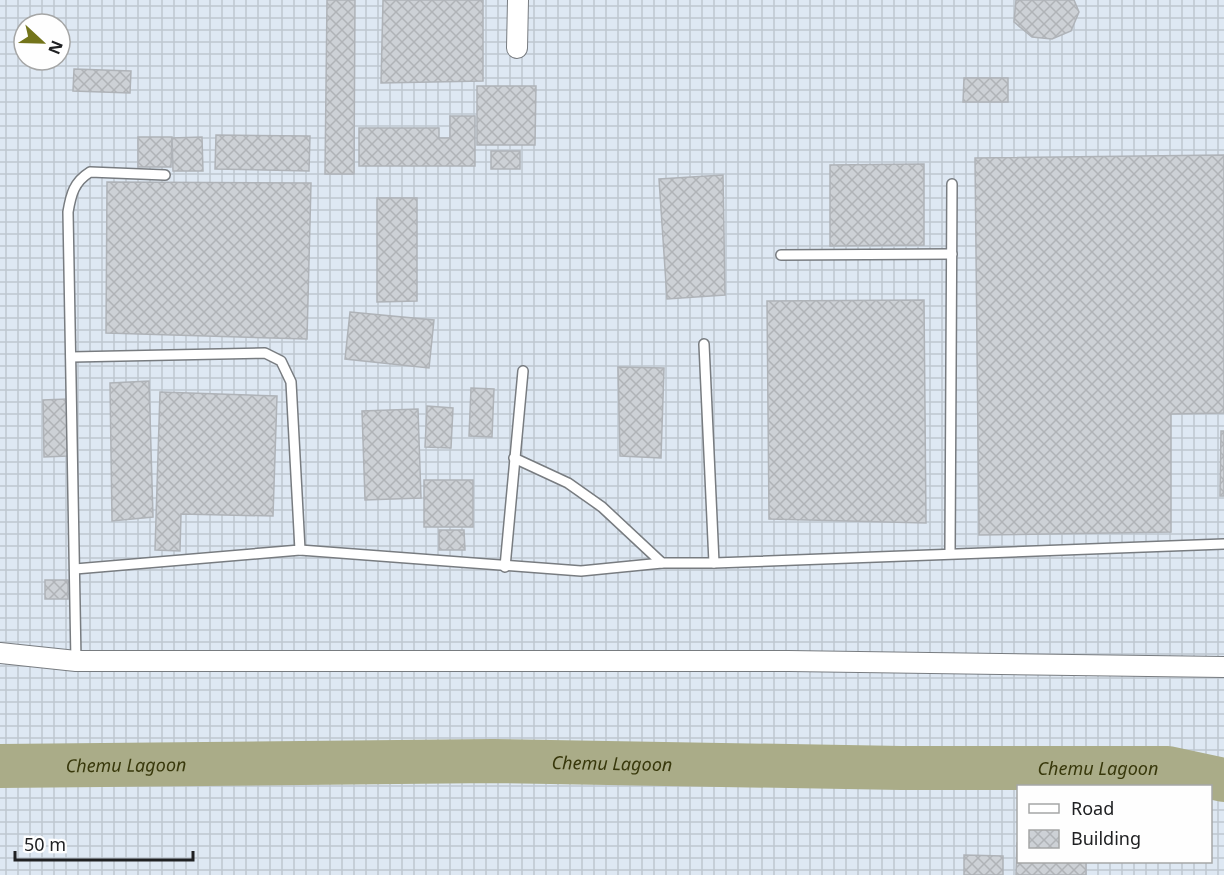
<svg xmlns="http://www.w3.org/2000/svg" width="1224" height="875" viewBox="0 0 1224 875" font-family="'Noto Sans',sans-serif">
  <defs>
    <pattern id="industrial-grid" width="8" height="8" patternUnits="userSpaceOnUse" patternTransform="scale(1.5)"><rect width="8" height="8" fill="#dee8f3"/><path d="M0 4h8M4 0v8" fill="none" stroke="#bec7d0"/></pattern>
    <pattern id="building-cross-hatch" width="8" height="8" patternUnits="userSpaceOnUse" patternTransform="scale(1.5)"><rect width="8" height="8" fill="#cdd1d6"/><path d="M0 0l8 8M0 8l8-8" fill="none" stroke="#b0b3b7"/></pattern>
  </defs>
  <rect width="100%" height="100%" fill="#eef2f7"/>
  <!-- industrial -->
  <path fill="url(#industrial-grid)" fill-rule="evenodd" d="M0 0H1224V875H0ZM24 24H60V60H24ZM1018 786H1210V862H1018Z"/>
  <g fill="none" stroke-linecap="round" stroke-linejoin="round">
    <!-- river -->
    <path stroke="#aaac88" stroke-width="44" id="s1" d="M0 766 493 761 901 768H1168L1224 780"/>
  </g>
  <!-- building -->
  <g fill="url(#building-cross-hatch)" stroke="#afb3b8" stroke-width="1.5">
    <polygon points="327,0 355,0 354,174 325,174"/>
    <polygon points="383,0 483,0 483,81 381,83"/>
    <polygon points="1016,0 1074,0 1079,12 1071,31 1052,39 1032,37 1014,22"/>
    <polygon points="74,69 131,71 130,93 73,91"/>
    <polygon points="964,78 1008,78 1008,102 963,102"/>
    <polygon points="477,86 536,86 535,145 477,145"/>
    <polygon points="450,116 475,116 475,166 359,166 359,128 439,128 439,138 450,138"/>
    <polygon points="216,135 310,136 309,171 215,169"/>
    <polygon points="138,137 172,137 171,167 138,167"/>
    <polygon points="202,137 203,171 173,171 172,138"/>
    <rect x="491" y="151" width="29" height="18"/>
    <polygon points="1224,155 1224,413 1171,414 1171,532 979,535 975,158"/>
    <polygon points="924,164 924,245 830,246 830,165"/>
    <polygon points="723,175 725,295 667,299 659,179"/>
    <polygon points="107,182 311,183 307,339 106,333"/>
    <polygon points="377,198 417,198 417,301 377,302"/>
    <polygon points="924,300 926,523 769,519 767,301"/>
    <polygon points="350,312 434,320 429,368 345,359"/>
    <polygon points="618,367 664,368 661,458 620,456"/>
    <polygon points="149,381 153,517 112,521 110,383"/>
    <polygon points="471,388 494,389 492,437 469,436"/>
    <polygon points="160,392 277,396 273,516 181,514 180,551 155,550"/>
    <polygon points="67,399 68,456 44,457 43,400"/>
    <polygon points="427,406 453,408 451,448 425,447"/>
    <polygon points="418,409 421,498 365,500 362,411"/>
    <polygon points="1221,431 1224,431 1224,496 1220,496"/>
    <rect x="424" y="480" width="49" height="47"/>
    <polygon points="439,530 464,530 465,550 439,550"/>
    <rect x="45" y="580" width="23" height="19"/>
    <polygon points="1017,843 1018,843 1018,862 1086,862 1086,875 1016,875"/>
    <polygon points="964,855 1003,856 1003,875 964,875"/>
  </g>
  <g fill="none" stroke-linecap="round" stroke-linejoin="round">
    <!-- service casing -->
    <g stroke="#787c80" stroke-width="12">
      <g id="service">
        <polyline points="781,255 952,254"/>
        <polyline points="704,344 714,563"/>
        <polyline points="71,357 265,353 281,361 291,382 300,550 75,569"/>
        <polyline points="514,458 568,483 602,507 662,563"/>
        <polyline points="300,550 581,571 662,563 714,563 1224,544"/>
        <polyline points="950,553 952,184"/>
        <polyline points="505,567 523,371"/>
        <path d="M76 661 68 212C71 194 74 182 90 172L165 175"/>
      </g>
    </g>
    <!-- minor casing -->
    <g stroke="#787c80" stroke-width="22">
      <g id="minor">
        <polyline points="517,48 518,0"/>
        <polyline points="0,653 76,661 789,661 1224,667"/>
      </g>
    </g>
    <!-- service -->
    <use href="#service" stroke="#fff" stroke-width="9"/>
    <!-- minor -->
    <use href="#minor" stroke="#fff" stroke-width="20"/>
  </g>
  <g text-anchor="middle" dominant-baseline="central" stroke-width="4.5" stroke-linejoin="round" paint-order="stroke">
    <!-- water labels -->
    <g font-size="18" font-style="italic" fill="#38380b" stroke="#fefefe">
      <text stroke="none"><textPath href="#s1" startOffset="612">Chemu Lagoon</textPath></text>
      <text stroke="none"><textPath href="#s1" startOffset="126">Chemu Lagoon</textPath></text>
      <text stroke="none"><textPath href="#s1" startOffset="1098">Chemu Lagoon</textPath></text>
    </g>
  </g>
  <!-- legend -->
  <rect x="1017" y="785" width="195" height="78" fill="#fefefe" stroke="#a5a6a6" stroke-width="1.5"/>
  <rect x="1029" y="804" width="30" height="9" fill="#ffffff" stroke="#a5a6a6" stroke-width="1.5"/>
  <text x="1071" y="815" font-size="18" fill="#202123">Road</text>
  <rect x="1029" y="830" width="30" height="18" fill="url(#building-cross-hatch)" stroke="#a5a6a6" stroke-width="1.5"/>
  <text x="1071" y="845" font-size="18" fill="#202123">Building</text>
  <!-- north arrow -->
  <g transform="translate(42 42) rotate(112)"><circle r="28" fill="#fefefe" stroke="#a5a6a6" stroke-width="1.5"/>
  <path d="M0-4.5L10 22L0 15L-10 22Z" fill="#73741a"/>
  <text y="-9" font-size="16" font-weight="bold" text-anchor="middle" fill="#202123">N</text>
  </g>
  <!-- scale -->
  <path d="M15 851v9h178v-9" fill="none" stroke="#202123" stroke-width="3"/>
  <text x="24" y="851" font-size="18" fill="#202123" stroke="#fefefe" stroke-width="4.5" paint-order="stroke">50 m</text>
</svg>
